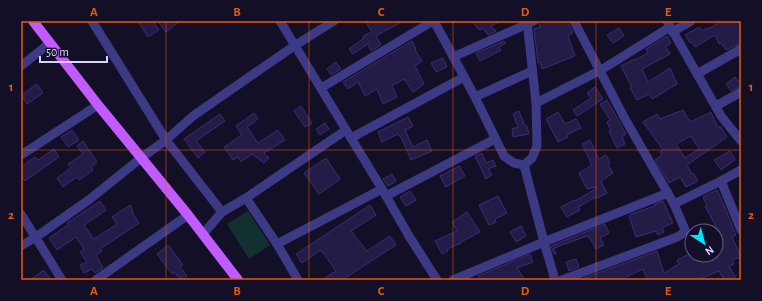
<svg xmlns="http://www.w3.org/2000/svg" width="762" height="301" viewBox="0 0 762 301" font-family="'Alegreya Sans',sans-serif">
  <rect width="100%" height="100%" fill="#130f26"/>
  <!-- green -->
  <polygon fill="#12302f" points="248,211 270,245 249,259 227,224"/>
  <!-- building -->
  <g fill="#241b47" stroke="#3b2d73" fill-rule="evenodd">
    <polygon points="138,21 153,21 159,30 148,37"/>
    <polygon points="158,21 180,21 166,32"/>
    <polygon points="365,21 403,21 376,36 381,45 371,51 368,44 353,54 349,49 364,38 363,36 372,32"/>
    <polygon points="472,21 501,21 491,26 496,31 488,35 483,28 479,30"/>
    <polygon points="540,21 567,21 573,33 568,36 575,56 542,69 540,62 538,63 534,29 540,27 539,24"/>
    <polygon points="721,21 741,21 741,43 726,50 721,43 719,44 715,35 695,47 692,42 690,43 685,35 700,27 702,31 707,28 708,29"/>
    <polygon points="619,28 624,36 613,43 607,35"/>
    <polygon points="667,36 671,43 666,47 670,54 642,69 648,82 670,68 677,84 652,99 649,94 637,100 630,88 632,87 621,66 635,59 635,60 648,53 646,49"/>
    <polygon points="412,41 416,49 415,50 422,61 415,66 424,84 413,92 404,79 392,86 397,97 383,104 377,89 365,96 358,82 348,89 343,82"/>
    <polygon points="504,41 506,43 499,47 501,50 480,61 476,53"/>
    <polygon points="443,58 447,67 436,72 431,63"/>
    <polygon points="336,62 341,69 331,75 327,69"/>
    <polygon points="735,77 741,84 741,86 731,91 726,84"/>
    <polygon points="37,84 43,93 27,104 21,95"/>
    <polygon points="595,87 603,99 577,116 573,110 591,98 587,93"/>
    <polygon points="607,100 626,134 622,137 625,144 617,148 609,131 611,130 607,122 610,120 600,104"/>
    <polygon points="301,106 312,123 305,127 294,111"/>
    <path d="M683 110 690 122 711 112 718 128 720 126 727 137 687 165 692 174 693 173 698 181 686 187 680 177 669 183 655 160 662 155 660 152 663 150 643 122 657 114 660 119ZM691 136 699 149 685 158 676 144Z"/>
    <polygon points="519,111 525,126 527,126 529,134 513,137 512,129 518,127 513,114"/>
    <polygon points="558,112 565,124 576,119 581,128 567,135 568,137 558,142 546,119"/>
    <polygon points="254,113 258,119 247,127 258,143 278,130 285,140 264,153 269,158 264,163 252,154 241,162 238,157 233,160 224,147 242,135 236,126"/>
    <polygon points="220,114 225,121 196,141 205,152 198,158 184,139"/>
    <polygon points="408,117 413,126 405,130 413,147 427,140 432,151 411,160 402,139 398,134 382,142 378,132"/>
    <polygon points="325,123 329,129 320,135 316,129"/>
    <polygon points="72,130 79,140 68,147 61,137"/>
    <polygon points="590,140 599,159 606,155 610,163 608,164 613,173 601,181 607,193 597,198 596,197 578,207 580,210 567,217 561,207 574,200 575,201 597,188 596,187 587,189 579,173 592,165 582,144"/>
    <polygon points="83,141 97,162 91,167 93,170 79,180 77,177 63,187 57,178 71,168 68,164 83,154 77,146"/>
    <polygon points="54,149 59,157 25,181 21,176 21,167 35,157 38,160"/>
    <polygon points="730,151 735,160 721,170 714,160"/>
    <polygon points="482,153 486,163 493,160 496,166 488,169 492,175 486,179 475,156"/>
    <polygon points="326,158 340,179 319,194 304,173"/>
    <polygon points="459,166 465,176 446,187 440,176"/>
    <polygon points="392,174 396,181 388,186 383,179"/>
    <polygon points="717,190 723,203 736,235 732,237 741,257 732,260 734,264 729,266 737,280 724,280 719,271 698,280 647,280 643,269 626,277 628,280 579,280 657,251 664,273 679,264 677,260 692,253 692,255 720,255 718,251 724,249 714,223 705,206 707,205 703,197"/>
    <polygon points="410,191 416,200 406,206 400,197"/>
    <polygon points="498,196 507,213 495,219 496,222 489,225 479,205"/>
    <polygon points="100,201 106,210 84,225 94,239 117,224 112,217 130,205 133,211 132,212 139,223 100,249 102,251 96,255 103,268 95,273 92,269 84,273 80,265 87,262 80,252 84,249 76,237 57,250 49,238 68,225 67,223"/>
    <polygon points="663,201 673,223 662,228 664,232 658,235 656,231 636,237 629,216 631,214 655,206 654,205"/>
    <polygon points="370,205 376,215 351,231 367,251 390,236 396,245 342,280 322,280 336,271 321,250 302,263 296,254"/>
    <polygon points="467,212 480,232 461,242 461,243 447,249 448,251 442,254 435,241 457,231 452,222"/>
    <polygon points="605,224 609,233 600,238 604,245 596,249 589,237 588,237 587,236 554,248 556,254 554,254 551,246"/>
    <polygon points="521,226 526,236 516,242 510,232"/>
    <polygon points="168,245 183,265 180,267 187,276 183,280 181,280 174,272 172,274 157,254"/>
    <polygon points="530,254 533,262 517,268 525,280 481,280 478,276"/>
    <polygon points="576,259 579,267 569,271 566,262"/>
    <polygon points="44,270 51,280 30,280"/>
  </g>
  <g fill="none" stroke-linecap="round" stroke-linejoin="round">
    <!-- minor -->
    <g stroke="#3d3a85" stroke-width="9">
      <polyline points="92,21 166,140 222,212"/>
      <polyline points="280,21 382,189 409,236 437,280"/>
      <polyline points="434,21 475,97 504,156 514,163 524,165"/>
      <polyline points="667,21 721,116 741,141"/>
      <polyline points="672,32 691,21"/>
      <polyline points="453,57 534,21"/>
      <polyline points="21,66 50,43"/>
      <polyline points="697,74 741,49"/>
      <polyline points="321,88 433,21"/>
      <polyline points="475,97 532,71"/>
      <polyline points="536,103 601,70 670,27"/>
      <polyline points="716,106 741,92"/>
      <polyline points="351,138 464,77"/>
      <polyline points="21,155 98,105"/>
      <polyline points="524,165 532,158 537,146 536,103 527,21"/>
      <polyline points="524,165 544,242 555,280"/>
      <polyline points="721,181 741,230"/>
      <polyline points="386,196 495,139"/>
      <polyline points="246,198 277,244 298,280"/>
      <polyline points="674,204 721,181 741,170"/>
      <polyline points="21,214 62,280"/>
      <polyline points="203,234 222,212 246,198 346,130"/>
      <polyline points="277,244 382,189"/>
      <polyline points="21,246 36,237 90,199 141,158 166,140 193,116 294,46 334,21"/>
      <polyline points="96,280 188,215"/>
      <polyline points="453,280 544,242 668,193"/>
      <path d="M562 280 664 242C671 239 682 237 685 230L674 204 625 119 574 21"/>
    </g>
    <!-- primary -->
    <polyline stroke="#c25bff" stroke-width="10" points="33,21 98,105 188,215 238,280"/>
  </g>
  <!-- grid -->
  <path fill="none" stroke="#e8590c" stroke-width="1" stroke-opacity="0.55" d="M166 21V280M309 21V280M453 21V280M596 21V280M21 150H741"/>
  <!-- border -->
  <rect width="762" height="301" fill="none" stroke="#130f26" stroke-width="44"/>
  <!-- north arrow -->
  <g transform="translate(704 243) rotate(144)"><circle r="19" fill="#130f26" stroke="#625e7d"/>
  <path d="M0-3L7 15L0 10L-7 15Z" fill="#00e5ff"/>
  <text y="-6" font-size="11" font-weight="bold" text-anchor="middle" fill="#d9d4ff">N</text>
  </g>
  <!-- scale -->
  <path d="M40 56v6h67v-6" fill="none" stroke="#d9d4ff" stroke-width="2"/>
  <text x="46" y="56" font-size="12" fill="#d9d4ff" stroke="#130f26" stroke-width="3" paint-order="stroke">50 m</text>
  <rect x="22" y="22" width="718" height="257" fill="none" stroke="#e8590c" stroke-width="1.5"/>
  <g font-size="13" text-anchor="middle" font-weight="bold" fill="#e8590c">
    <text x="94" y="16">A</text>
    <text x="237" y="16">B</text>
    <text x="381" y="16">C</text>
    <text x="525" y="16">D</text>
    <text x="668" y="16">E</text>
    <text x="11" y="91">1</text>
    <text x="751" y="91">1</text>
    <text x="11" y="219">2</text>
    <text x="751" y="219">2</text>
    <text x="94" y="295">A</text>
    <text x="237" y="295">B</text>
    <text x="381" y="295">C</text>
    <text x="525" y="295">D</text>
    <text x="668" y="295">E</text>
  </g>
</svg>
